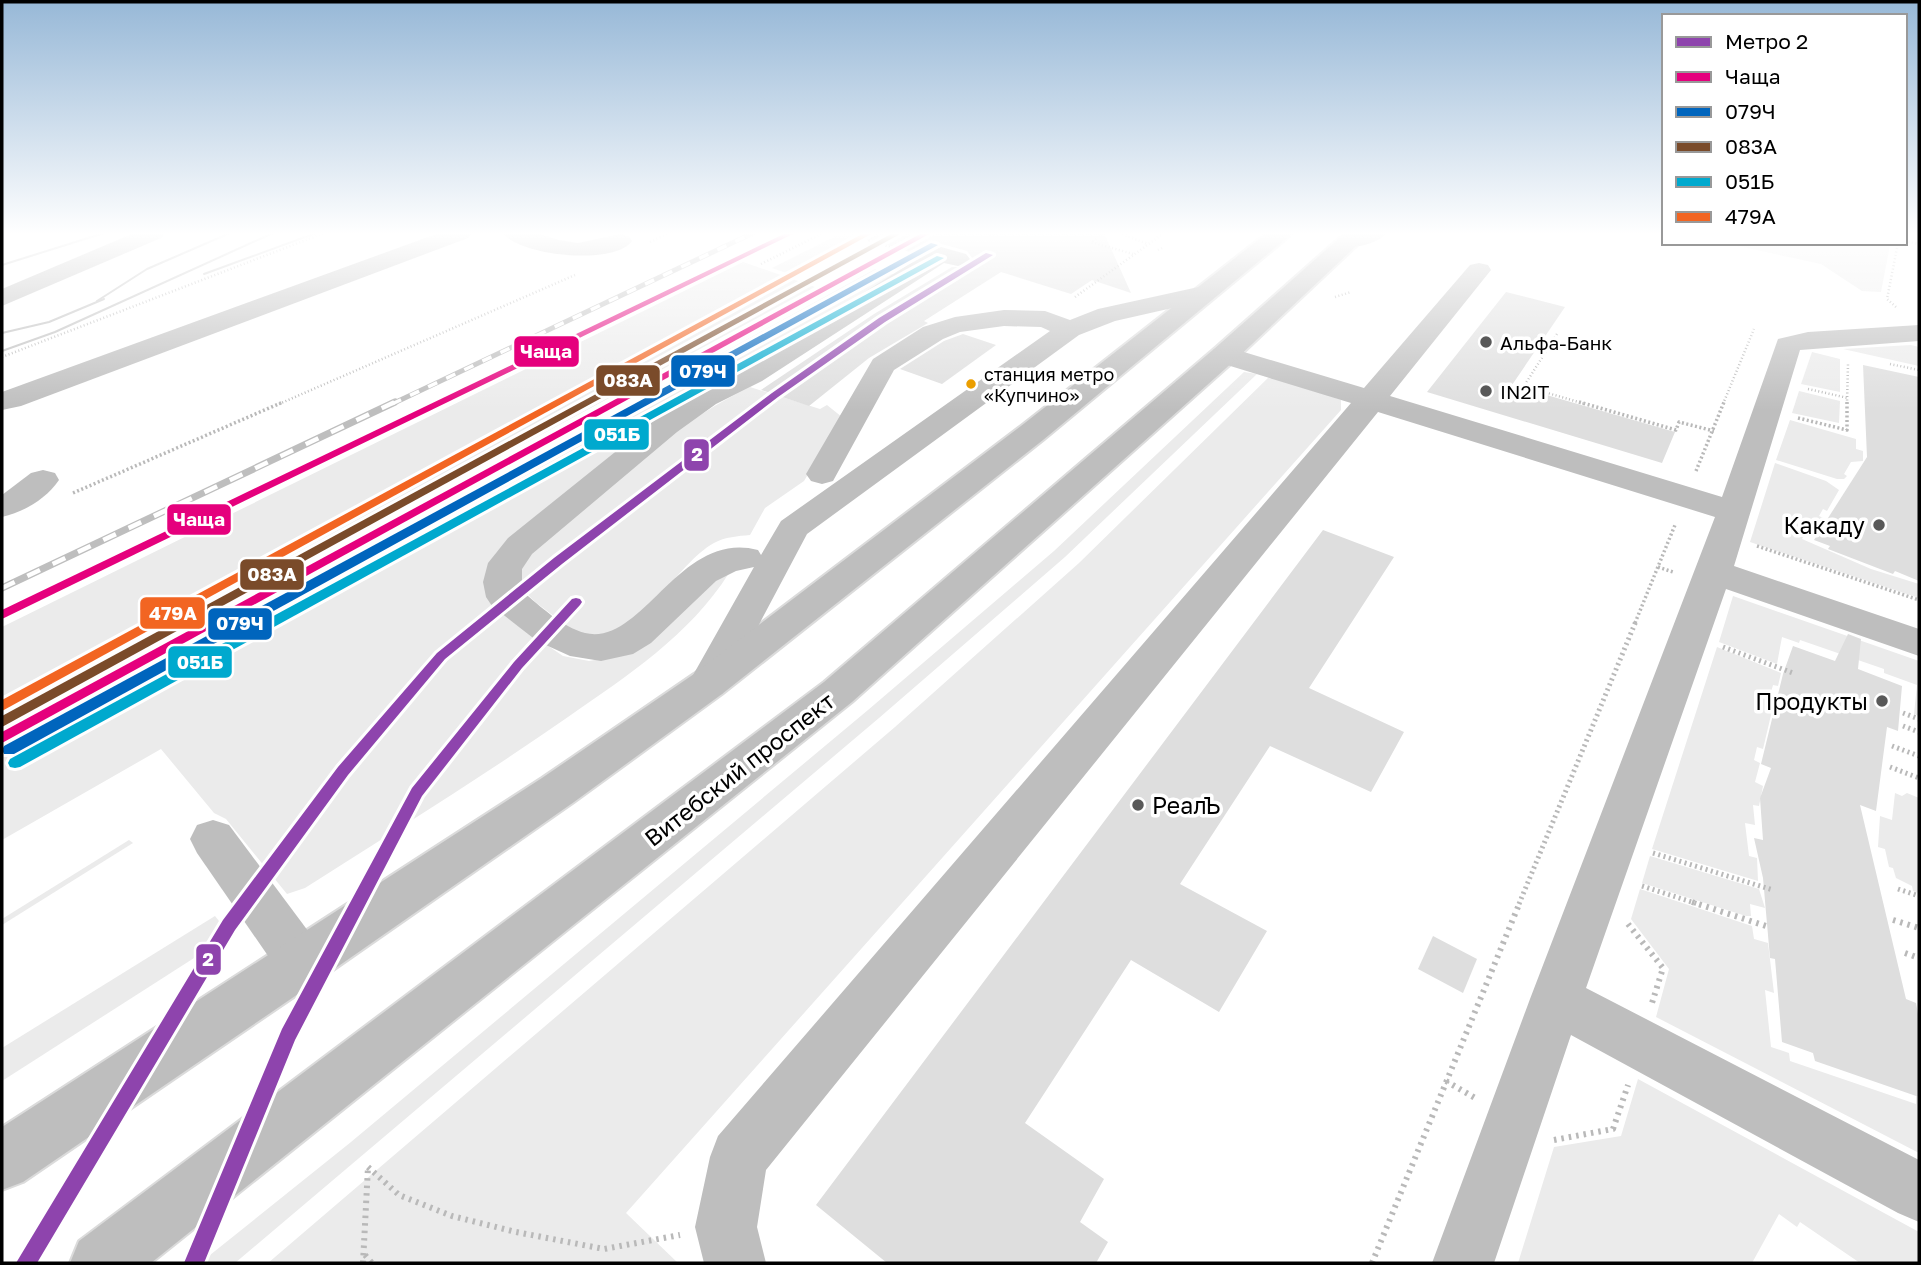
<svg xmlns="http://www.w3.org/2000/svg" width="1921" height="1265" viewBox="0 0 1921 1265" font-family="'Golos Text',sans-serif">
  <rect width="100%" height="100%" fill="#fff"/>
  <!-- green -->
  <g fill="#ebebeb">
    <polygon points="842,233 878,233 795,276 772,268"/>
    <polygon points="1724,243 1881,243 1890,245 1881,292 1862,291 1821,264"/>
    <polygon points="743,262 815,287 2,725 2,627"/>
    <path d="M875 269 897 275 647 428 496 553 484 581 492 605 510 620 563 656 589 661 622 655 701 586 729 573C690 635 627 676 568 717 482 777 393 832 305 888L287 894 226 819 214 813 161 749 2 840V749Z"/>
    <polygon points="1911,345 1919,347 1919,366 1843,349"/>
    <polygon points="1812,352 1840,359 1840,392 1801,384"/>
    <polygon points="1244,372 1257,374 1065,557 879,718 235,1263 200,1263 351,1142 868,710 1054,551"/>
    <polygon points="1271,375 1341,400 1341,410 626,1213 678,1263 268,1263 895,727 1079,563"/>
    <path d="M750 387 820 409 827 405 842 417 804 481 765 508 750 535C738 536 725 537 714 543 675 564 638 645 588 636 574 633 562 622 551 614 532 599 521 594 517 569L530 552C600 493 667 427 750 387Z"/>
    <polygon points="1799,391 1840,401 1839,423 1792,413"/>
    <polygon points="1790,420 1856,439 1856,449 1863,451 1863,461 1851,462 1844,474 1847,476 1844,479 1837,479 1776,460"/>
    <polygon points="1775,463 1826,481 1839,490 1827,511 1823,509 1819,516 1823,518 1820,523 1814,520 1802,539 1871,569 1919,584 1919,598 1750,542"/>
    <polygon points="1733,596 1919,661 1919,716 1914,714 1917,685 1884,673 1884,669 1800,640 1799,643 1782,637 1777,664 1719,642"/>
    <polygon points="1717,647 1781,673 1778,686 1773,685 1770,696 1775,698 1763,749 1757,747 1754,760 1760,763 1755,782 1763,786 1759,806 1753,805 1755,825 1745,823 1749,856 1757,858 1758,881 1652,849"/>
    <polygon points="1895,793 1902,796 1907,793 1919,798 1919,893 1913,891 1912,886 1896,878 1893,868 1889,867 1885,849 1878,847 1880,816 1892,820"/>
    <polygon points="129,840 133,843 2,925 2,919"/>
    <polygon points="1650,856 1759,889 1765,908 1750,904 1751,916 1746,916 1642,883"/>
    <polygon points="1640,889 1752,926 1754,939 1768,943 1774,993 1765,990 1771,1047 1789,1053 1790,1061 1916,1104 1916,1096 1919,1097 1919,1153 1656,1017 1669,969 1631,919"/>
    <polygon points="215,916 230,935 2,1081 2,1048"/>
    <polygon points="1638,1079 1919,1232 1919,1263 1860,1263 1800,1222 1797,1227 1779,1214 1752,1263 1518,1263 1554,1147 1621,1136"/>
  </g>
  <!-- building -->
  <g fill="#dedede">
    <polygon points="870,233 1104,233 1131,293 1092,280 1071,294 1001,272 924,321 928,323 869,358 809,406 761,390 874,314 952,267 967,267 973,259 967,251 942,244 919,255 869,239"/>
    <polygon points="1506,292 1565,307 1512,385 1675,432 1662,463 1427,392"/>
    <polygon points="963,334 996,345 942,384 900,369 944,341"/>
    <polygon points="1863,365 1919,377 1919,581 1895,571 1893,574 1828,549 1830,546 1814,540 1867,457"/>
    <polygon points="1323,530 1394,557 1309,688 1404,732 1371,792 1270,746 1180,884 1267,931 1219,1012 1131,960 1025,1123 1104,1179 1080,1222 1108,1242 1096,1263 887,1263 816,1205"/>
    <polygon points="1848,634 1861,639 1858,669 1902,686 1898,731 1887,727 1876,811 1860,805 1906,999 1916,1003 1919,1019 1919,1097 1815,1061 1813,1053 1782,1042 1775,959 1770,958 1763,878 1754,838 1763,840 1760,798 1771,768 1761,764 1783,674 1793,646 1835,661"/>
    <polygon points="1433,936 1477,959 1463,993 1418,969"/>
  </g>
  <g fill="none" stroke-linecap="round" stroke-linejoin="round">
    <!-- major casing -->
    <g stroke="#dbdbdb" stroke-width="4">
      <g id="major">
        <polygon points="1267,233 1293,233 1043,440 722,694 574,802 320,979 23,1182 2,1190 2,1127 542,778 694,674 1021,426"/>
        <polygon points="1345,233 1370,233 1234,361 852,702 151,1263 70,1263 79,1241 824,682 1214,349"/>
      </g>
    </g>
    <!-- path-far3 -->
    <g stroke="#b9b9b9" stroke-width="2.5" stroke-dasharray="1 2.5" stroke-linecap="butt">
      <polyline points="838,233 841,233"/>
      <polyline points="881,233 867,240 891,247 918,233"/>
      <polyline points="983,233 994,236"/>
      <polyline points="1105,233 1091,242 1133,254"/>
      <polyline points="1119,233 1148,244"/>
      <polyline points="1905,241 1919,244"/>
      <polyline points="650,242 669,233"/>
      <polyline points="1158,250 1162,248"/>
      <polyline points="761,264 823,233"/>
      <polyline points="808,280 880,243"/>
      <polyline points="1075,297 1164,233"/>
      <polyline points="1335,297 1351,292"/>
      <polyline points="1896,307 1887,299 1898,243"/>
      <polyline points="1557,334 1524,386 1585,404"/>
      <polyline points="2,357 324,233"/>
      <polyline points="1890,364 1919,370"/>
      <polyline points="1808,389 1848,398"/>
      <polyline points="279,404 575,275"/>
      <polyline points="1723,404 1754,329"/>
      <polyline points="1847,404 1848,364"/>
    </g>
    <!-- path-far2 -->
    <g stroke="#b9b9b9" stroke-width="3.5" stroke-dasharray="2 2.5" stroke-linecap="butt">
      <polyline points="1579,402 1676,430 1679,422 1714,431"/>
      <polyline points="1798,418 1847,430 1847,402"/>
      <polyline points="1696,471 1724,402"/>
      <polyline points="73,493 283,402"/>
      <polyline points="1757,546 1919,600"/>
      <polyline points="1658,567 1673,572"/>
      <polyline points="1635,623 1675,525"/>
    </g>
    <!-- path-far1 -->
    <g stroke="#b9b9b9" stroke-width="5" stroke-dasharray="2 3.5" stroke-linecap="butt">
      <polyline points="1723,647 1793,673"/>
      <polyline points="1903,713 1919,719"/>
      <polyline points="1903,726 1919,732"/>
      <polyline points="1892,746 1919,756"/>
      <polyline points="1890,767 1919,778"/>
      <polyline points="1653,853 1773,890"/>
      <polyline points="1642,886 1698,904"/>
      <polyline points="1898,889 1919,896"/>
      <polyline points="1519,904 1636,621"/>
    </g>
    <!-- path -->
    <g stroke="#b9b9b9" stroke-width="6" stroke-dasharray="2.5 5" stroke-linecap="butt">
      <polyline points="1692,902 1766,926"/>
      <polyline points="1893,920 1919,928"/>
      <polyline points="1628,924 1663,968 1652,1003"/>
      <polyline points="1905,953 1919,958"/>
      <polyline points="1446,1081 1475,1098"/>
      <polyline points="1554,1140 1613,1129 1628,1085"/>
      <polyline points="368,1167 399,1195 452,1216 516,1232 604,1249 680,1235"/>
      <polyline points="365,1255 372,1263"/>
      <polyline points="363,1263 368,1167"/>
      <polyline points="1372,1263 1520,902"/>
    </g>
    <!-- minor -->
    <g fill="#bebebe" fill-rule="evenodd">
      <polygon points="134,233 165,233 161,238 2,306 2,289"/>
      <polygon points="439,233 472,233 468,238 21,406 2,410 2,392"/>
      <path d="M503 233H536L559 240 578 243 620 234 628 236 632 241C614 266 519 256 503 233Z"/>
      <path d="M1352 233H1386C1378 244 1354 249 1342 246L1338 241 1342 236Z"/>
      <path d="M941 247 966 254 970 259 966 264 958 266 944 263 762 381 716 404 677 432 532 554 522 569V591C540 606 562 627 585 633 643 647 679 529 758 550L761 555 781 521 1050 331 1041 327 1004 326 960 332 943 339 894 370 833 481 822 484 811 481 806 474 873 359 923 327 955 317 1004 310 1045 311 1070 320 1098 309 1203 286 1212 289 1216 294 1212 299 1115 321 1079 335 807 534 722 694 708 699 694 694 688 684 754 567 736 571 716 581 651 643 633 654 601 661 570 656 537 641 492 606 486 597 483 582 488 563 508 538 655 420 696 392 742 369 933 249Z"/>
      <polygon points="1479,263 1488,265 1491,270 1390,396 1722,497 1778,339 1808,332 1919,325 1919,341 1800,350 1734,566 1919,629 1919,656 1726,589 1586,988 1919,1160 1919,1222 1898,1213 1571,1035 1494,1263 1432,1263 1530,999 1715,517 1378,412 766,1170 757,1227 766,1263 704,1263 695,1227 710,1157 718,1136 1351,403 1214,361 1210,355 1214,349 1224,347 1234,349 1364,388 1470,265"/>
      <path d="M43 470 55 473 59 480C46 499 24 512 2 517V495L31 473Z"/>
      <polygon points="213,820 229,825 320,947 328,963 320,979 302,986 284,979 197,853 190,839 197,825"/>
    </g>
    <!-- major -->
    <use href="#major" fill="#bebebe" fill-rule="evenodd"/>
    <!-- tram -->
    <g stroke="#bebebe" stroke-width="2">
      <polyline points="2,265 104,233"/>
      <polyline points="204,274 316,233"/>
      <polyline points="97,301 147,269 230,233"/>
      <polyline points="2,333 49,322 104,299"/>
      <polyline points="2,351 55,332 273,233"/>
    </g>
    <!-- rail-far1 casing -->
    <g stroke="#bebebe" stroke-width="5">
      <polyline id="rail-far1" points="392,404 753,233"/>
    </g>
    <!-- rail casing -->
    <g stroke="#bebebe" stroke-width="7">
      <polyline id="rail" points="2,588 395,402"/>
    </g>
    <!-- rail-far1 -->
    <use href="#rail-far1" stroke="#fff" stroke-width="3.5" stroke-dasharray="10" stroke-linecap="butt"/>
    <!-- rail -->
    <use href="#rail" stroke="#fff" stroke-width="4.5" stroke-dasharray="14" stroke-linecap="butt"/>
    <!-- rail-1 casing -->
    <g stroke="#fff" stroke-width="6">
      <g id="rail-1">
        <polygon points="786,233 795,233 2,619 2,610"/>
        <polygon points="922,233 931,233 2,743 2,732"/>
      </g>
    </g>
    <!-- rail-2 casing -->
    <g stroke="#fff" stroke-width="6">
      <polygon id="rail-2" points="931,243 938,245 14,754 4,754 2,750 4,746"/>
    </g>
    <!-- rail-3 casing -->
    <g stroke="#fff" stroke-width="6">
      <polygon id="rail-3" points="893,233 902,233 2,727 2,716"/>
    </g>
    <!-- rail-4 casing -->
    <g stroke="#fff" stroke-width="6">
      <polygon id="rail-4" points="937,256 944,258 20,767 15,768 10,767 8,763 10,759"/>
    </g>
    <!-- rail-5 casing -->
    <g stroke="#fff" stroke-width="6">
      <polygon id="rail-5" points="864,233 873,233 2,711 2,700"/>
    </g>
    <!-- rail-1 -->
    <use href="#rail-1" fill="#e5007d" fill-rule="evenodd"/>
    <!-- rail-2 -->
    <use href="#rail-2" fill="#0065bd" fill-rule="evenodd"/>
    <!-- rail-3 -->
    <use href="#rail-3" fill="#7a4b2a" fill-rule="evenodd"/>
    <!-- rail-4 -->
    <use href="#rail-4" fill="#00a9ce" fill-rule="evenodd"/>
    <!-- rail-5 -->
    <use href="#rail-5" fill="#f26522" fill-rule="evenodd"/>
    <!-- metro-1 casing -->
    <g stroke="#fff" stroke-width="6">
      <g id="metro-1">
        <polygon points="986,253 993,255 885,322 778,397 562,564 445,659 348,775 235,930 37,1263 16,1263 223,920 338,767 437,653 554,558 772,393 879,318"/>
        <polygon points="576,598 580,599 582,602 580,605 522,668 422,796 295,1040 204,1263 184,1263 282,1029 412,788 514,662 572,599"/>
      </g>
    </g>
    <!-- metro-1 -->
    <use href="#metro-1" fill="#8e44ad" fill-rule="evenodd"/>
  </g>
  <!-- sky -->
  <linearGradient id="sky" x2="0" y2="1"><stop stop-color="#97b8d7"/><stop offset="0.57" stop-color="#fff"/><stop offset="1" stop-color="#fff" stop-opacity="0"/></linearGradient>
  <rect width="1921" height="410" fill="url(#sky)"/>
  <!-- markers -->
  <g fill="#595959" stroke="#fff" stroke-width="2.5">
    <circle cx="1486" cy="342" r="7"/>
    <circle cx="1486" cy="391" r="7"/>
    <circle cx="1879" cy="525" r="7"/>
    <circle cx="1882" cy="701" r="7"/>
    <circle cx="1138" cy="805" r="7"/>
  </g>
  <circle fill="#eb9e00" stroke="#fff" stroke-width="2.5" cx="971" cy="384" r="6"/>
  <g text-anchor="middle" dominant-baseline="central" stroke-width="7" stroke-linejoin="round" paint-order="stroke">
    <!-- far-bus labels -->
    <g font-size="18" fill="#000" stroke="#fff" text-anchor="start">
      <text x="984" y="374">станция метро<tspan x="984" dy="21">«Купчино»</tspan></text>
    </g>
    <!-- far-poi labels -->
    <g font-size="19" fill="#000" stroke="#fff" text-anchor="start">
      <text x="1500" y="342">Альфа-Банк</text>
      <text x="1500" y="391">IN2IT</text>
    </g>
    <!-- poi labels -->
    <g font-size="23" fill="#000" stroke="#fff" text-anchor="end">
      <text x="1865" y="525">Какаду</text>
      <text x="1868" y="701">Продукты</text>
      <text x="1152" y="805" text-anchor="start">РеалЪ</text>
    </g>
    <!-- street labels -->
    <g font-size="23" fill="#000" stroke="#fff">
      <text transform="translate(739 769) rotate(-38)">Витебский проспект</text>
    </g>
  </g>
  <g stroke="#fff" stroke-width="2.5">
    <rect x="513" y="335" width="67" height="33" rx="7" fill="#e5007d"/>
    <rect x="670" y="354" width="66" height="34" rx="7" fill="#0065bd"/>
    <rect x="595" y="364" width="66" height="33" rx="7" fill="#7a4b2a"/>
    <rect x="583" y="418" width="67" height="33" rx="7" fill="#00a9ce"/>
    <rect x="683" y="438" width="27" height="34" rx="7" fill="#8e44ad"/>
    <rect x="166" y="503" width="66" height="33" rx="7" fill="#e5007d"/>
    <rect x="239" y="558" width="66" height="33" rx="7" fill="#7a4b2a"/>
    <rect x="139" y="596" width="67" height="34" rx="7" fill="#f26522"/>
    <rect x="207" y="607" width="66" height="34" rx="7" fill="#0065bd"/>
    <rect x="167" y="645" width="66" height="34" rx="7" fill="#00a9ce"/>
    <rect x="195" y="943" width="27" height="33" rx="7" fill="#8e44ad"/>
  </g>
  <g font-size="19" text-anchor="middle" font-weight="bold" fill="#fff">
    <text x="546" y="358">Чаща</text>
    <text x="703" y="378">079Ч</text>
    <text x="628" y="387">083А</text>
    <text x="617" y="441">051Б</text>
    <text x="697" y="461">2</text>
    <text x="199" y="526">Чаща</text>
    <text x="272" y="581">083А</text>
    <text x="173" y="620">479А</text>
    <text x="240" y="630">079Ч</text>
    <text x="200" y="669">051Б</text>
    <text x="208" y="966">2</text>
  </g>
  <!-- border -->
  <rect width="1921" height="1265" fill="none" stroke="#000000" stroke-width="7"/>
  <!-- legend -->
  <rect x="1662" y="14" width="245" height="231" fill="#ffffff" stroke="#999999" stroke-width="2"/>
  <rect x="1676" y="37" width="35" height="10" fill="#8e44ad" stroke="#999999" stroke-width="2"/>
  <text x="1725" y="49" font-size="21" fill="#000000">Метро 2</text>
  <rect x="1676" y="72" width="35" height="10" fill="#e5007d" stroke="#999999" stroke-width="2"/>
  <text x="1725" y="84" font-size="21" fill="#000000">Чаща</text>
  <rect x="1676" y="107" width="35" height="10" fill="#0065bd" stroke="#999999" stroke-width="2"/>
  <text x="1725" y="119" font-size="21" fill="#000000">079Ч</text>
  <rect x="1676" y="142" width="35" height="10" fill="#7a4b2a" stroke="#999999" stroke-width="2"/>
  <text x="1725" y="154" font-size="21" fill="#000000">083А</text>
  <rect x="1676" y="177" width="35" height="10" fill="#00a9ce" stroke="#999999" stroke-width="2"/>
  <text x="1725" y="189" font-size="21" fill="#000000">051Б</text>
  <rect x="1676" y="212" width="35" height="10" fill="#f26522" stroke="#999999" stroke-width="2"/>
  <text x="1725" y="224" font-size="21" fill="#000000">479А</text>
</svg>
